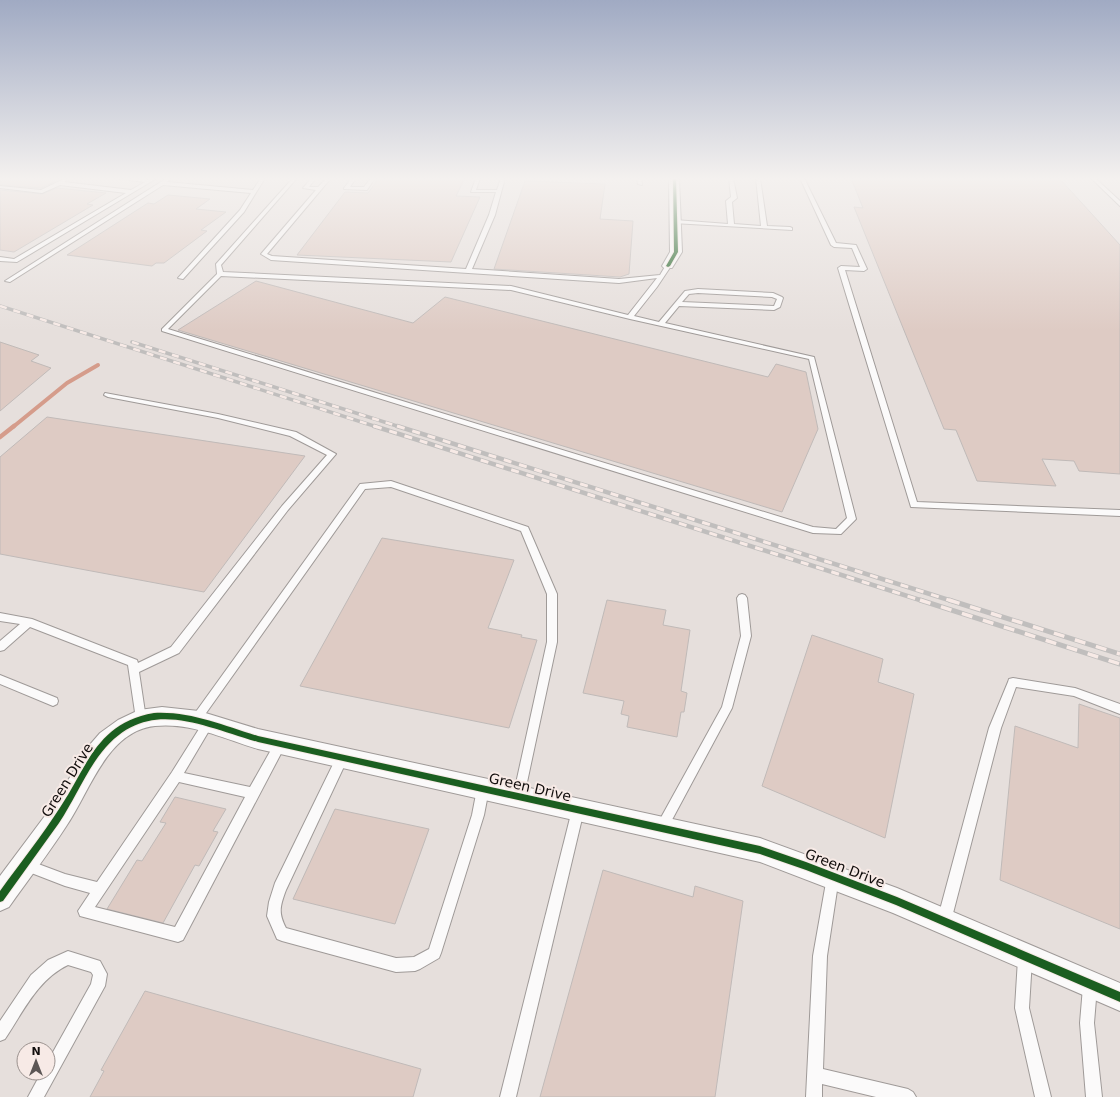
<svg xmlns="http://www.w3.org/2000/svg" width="1120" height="1097" viewBox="0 0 1120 1097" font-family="'DejaVu Sans',sans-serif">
  <rect width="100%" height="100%" fill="#e6dfdc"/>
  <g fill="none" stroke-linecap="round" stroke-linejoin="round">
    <!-- stream-far1 -->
    <polyline stroke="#d59c8b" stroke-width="4" points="13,427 67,383 98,365"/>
    <!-- stream -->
    <polyline stroke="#d59c8b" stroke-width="4.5" points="0,437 14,426"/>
  </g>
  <!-- building -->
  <g fill="#decbc4" stroke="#c0bab8">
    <polygon points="0,178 62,178 41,188 0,185"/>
    <polygon points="379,178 465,178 456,196 480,197 451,262 297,255 345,192 368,193"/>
    <polygon points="851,178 1059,178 1101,224 1120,245 1120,474 1079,471 1074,461 1042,459 1056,486 977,481 956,430 944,429 854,207 863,208"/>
    <polygon points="525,181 605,184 600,219 633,221 629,274 620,277 494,269"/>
    <polygon points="57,188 106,193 87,204 93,205 14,252 0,250 0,190 42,194"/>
    <polygon points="168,195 210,199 196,209 226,212 201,230 207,231 164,263 156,263 152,266 67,255 148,203 154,204"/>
    <polygon points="256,281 413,323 445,297 768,377 776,364 806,372 818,429 782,512 178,330"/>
    <polygon points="0,342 39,355 31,361 51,368 0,411"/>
    <polygon points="47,417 305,456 204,592 0,554 0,457"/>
    <polygon points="382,538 514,560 488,628 522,635 521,637 537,640 509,728 300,686"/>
    <polygon points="607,600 666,610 663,625 690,630 681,691 687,693 684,712 681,712 677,737 627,727 629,716 621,714 624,701 583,693"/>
    <polygon points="812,635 883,659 878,682 914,694 885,838 762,786"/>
    <polygon points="1079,704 1120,718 1120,929 1000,880 1015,726 1078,748"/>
    <polygon points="175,797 226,809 213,831 218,832 199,866 195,865 163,923 107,909 137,860 142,861 166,823 160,822"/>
    <polygon points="335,809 429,829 395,924 293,899"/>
    <polygon points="603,870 693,897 695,886 743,901 715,1097 540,1097"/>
    <polygon points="145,991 421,1069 413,1097 90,1097 104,1071 101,1070"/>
  </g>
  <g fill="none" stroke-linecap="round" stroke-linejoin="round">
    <!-- lane casing -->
    <g stroke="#9f9a98" stroke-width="2">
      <g id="lane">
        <polygon points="66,178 71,178 64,182 131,190 145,182 120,179 118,178 149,180 152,178 157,178 17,262 0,261 0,257 14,259 126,193 60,185 42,193 0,188 0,186 41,190"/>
        <polygon points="167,178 172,178 167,182 253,190 261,178 265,178 244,212 183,279 178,278 240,210 251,193 163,185 10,282 5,281"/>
        <path d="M293 178H297L221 265 223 272 511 286 628 315 657 278 619 283 271 260 261 254 316 190 303 188 312 178H316L309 187H318L327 178H331L267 254 272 256 466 269 489 215 496 192H471L476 178H480L476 190H497L501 178H505L495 215 472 269 619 279 660 275 666 265H670L671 266 657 287 634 316 659 322 685 291 698 289 773 293 782 297 783 298 780 307 774 310 679 306 665 323 814 357 856 519 841 534 813 533 162 331V329L217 274 216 264ZM221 276 511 290 630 319 809 359 847 518 836 529 813 527 168 329ZM698 293 772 297 777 299 774 306 682 302 689 294Z"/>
        <polygon points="352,178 356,178 350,187 364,187 371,178 375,178 367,190 344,189 344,188"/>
        <polygon points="637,178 641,178 642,185 638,184"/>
        <polygon points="729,178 733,178 737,198 732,202 734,224 761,226 756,178 760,178 767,226 790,227 792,228 792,230 673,223 672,222 675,220 728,224 726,201 731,197"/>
        <polygon points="800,178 804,178 836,243 856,245 867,269 864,271 845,270 917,502 1120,510 1120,516 911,507 838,268 841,266 860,267 852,248 834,247 831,245"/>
        <polygon points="1091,178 1095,178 1120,201 1120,206"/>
        <polygon points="105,393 218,414 296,432 336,454 288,510 179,653 139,672 146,719 145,722 141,724 137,722 136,719 128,665 30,627 4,650 0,651 0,641 20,624 0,621 0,613 32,619 137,660 138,663 171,647 282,506 327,455 290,436 218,418 108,397 104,395"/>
        <polygon points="391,481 528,527 557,594 557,642 523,801 519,802 515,801 513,797 547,642 547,594 521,531 391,487 365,489 199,723 195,725 191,723 190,720 360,484"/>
        <polygon points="742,594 745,595 747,598 751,636 732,708 666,831 662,833 658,831 656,827 658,823 722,707 741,636 737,598 739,595"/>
        <polygon points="0,675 57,698 58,701 57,704 53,706 0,684"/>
        <polygon points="1013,678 1075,688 1120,704 1120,714 1074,696 1016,687 1001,728 951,921 949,926 944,928 939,926 937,921 989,728 1008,682 1009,679"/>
        <path d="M208 719 212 721 213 724 184 773 250 787 276 741 280 739 284 741 286 744 183 940 178 942 80 916 78 911 90 893 65 886 21 869 19 865 21 861 25 859 65 874 97 882 172 772 204 721ZM179 782 245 797 175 927 95 907Z"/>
        <path d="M342 753 346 754 348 758 286 890C280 906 278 913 286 928L396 958 414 957 429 949 472 815 477 789 479 785 483 784 487 785 489 789 484 815 441 953 439 958 420 969 415 971 396 972 282 941 277 939 267 916 269 902 275 883 338 754Z"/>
        <polygon points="578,804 582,806 584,810 516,1097 500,1097 572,810 574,806"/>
        <polygon points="833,871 837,873 839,877 827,956 823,1069 908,1089 913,1092 916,1097 876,1097 822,1084 822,1097 806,1097 813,956 827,877 829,873"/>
        <path d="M68 951 100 961 107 974 105 986 44 1097H28L41 1073H48V1061L91 984 93 975 91 972 68 965C38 979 23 1012 5 1039L0 1041V1021L31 975 48 960Z"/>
        <polygon points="1025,952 1030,954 1032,959 1029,1008 1051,1097 1035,1097 1015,1008 1018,959 1020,954"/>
        <polygon points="1090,980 1095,982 1097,987 1094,1023 1102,1097 1086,1097 1080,1023 1083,987 1085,982"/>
      </g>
    </g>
    <!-- street casing -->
    <g stroke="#9f9a98" stroke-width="2">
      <g id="street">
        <polygon points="669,178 679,178 682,252 672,268 664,268 662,266 670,252"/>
        <path d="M162 707 199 711 258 729 760 838 897 888 1120 983V1011L893 913 760 862 258 749C225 739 190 722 155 726 107 731 90 791 67 825 49 853 28 880 9 907L0 911V876L56 801 87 748 100 733 118 720 139 710Z"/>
      </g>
    </g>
    <!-- lane -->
    <use href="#lane" fill="#fbfafa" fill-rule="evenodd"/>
    <!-- street -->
    <use href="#street" fill="#fbfafa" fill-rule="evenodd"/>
    <!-- rail-far2 casing -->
    <g stroke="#c0bebd" stroke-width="3.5">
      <g id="rail-far2">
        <polyline points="0,306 377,427"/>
        <polyline points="132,342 400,427"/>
      </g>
    </g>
    <!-- rail-far1 casing -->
    <g stroke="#c0bebd" stroke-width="4.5">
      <g id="rail-far1">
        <polyline points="374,426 923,601"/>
        <polyline points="397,426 952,601"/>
      </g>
    </g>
    <!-- rail casing -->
    <g stroke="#c0bebd" stroke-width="5">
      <g id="rail">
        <polyline points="920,600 1120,664"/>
        <polyline points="949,600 1120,654"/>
      </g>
    </g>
    <!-- rail-far2 -->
    <use href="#rail-far2" stroke="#f7eae6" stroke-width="2.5" stroke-dasharray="7" stroke-linecap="butt"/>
    <!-- rail-far1 -->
    <use href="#rail-far1" stroke="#f7eae6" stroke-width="3" stroke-dasharray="8" stroke-linecap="butt"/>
    <!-- rail -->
    <use href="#rail" stroke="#f7eae6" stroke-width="3.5" stroke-dasharray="11" stroke-linecap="butt"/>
    <!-- cycleway casing -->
    <g stroke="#f7eae6" stroke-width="2">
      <g id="cycleway">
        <polygon points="673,178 676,178 678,252 670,266 668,267 666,266 674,252"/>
        <path d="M154 713C191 711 224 726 258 736L760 846 806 862 897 897 1120 992V1002L896 905 806 870 760 854 258 742C198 725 144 694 98 757 83 778 73 802 59 823L3 901 0 902V891C20 863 42 836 61 806 88 765 97 723 154 713Z"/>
      </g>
    </g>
    <!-- cycleway -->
    <use href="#cycleway" fill="#1b5e20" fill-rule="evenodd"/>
  </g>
  <!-- sky -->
  <linearGradient id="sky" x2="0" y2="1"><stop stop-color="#a0aac3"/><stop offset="0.54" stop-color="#f4f1ef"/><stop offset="1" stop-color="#f4f1ef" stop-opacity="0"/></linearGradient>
  <rect width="1120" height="331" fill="url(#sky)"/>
  <g text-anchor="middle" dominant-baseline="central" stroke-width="4" stroke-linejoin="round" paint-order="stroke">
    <!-- near-street labels -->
    <g font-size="14" fill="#110d0c" stroke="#f7eae6">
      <text transform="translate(67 780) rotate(-58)">Green Drive</text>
      <text transform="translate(530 787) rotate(13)">Green Drive</text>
      <text transform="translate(845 868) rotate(21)">Green Drive</text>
    </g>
  </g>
  <!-- north arrow -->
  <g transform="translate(36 1061)"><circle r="19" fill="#f7eae6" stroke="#9b928f"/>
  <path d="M0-3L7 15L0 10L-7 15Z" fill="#5c5655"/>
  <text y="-6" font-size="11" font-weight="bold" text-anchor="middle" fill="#110d0c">N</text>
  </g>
</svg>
